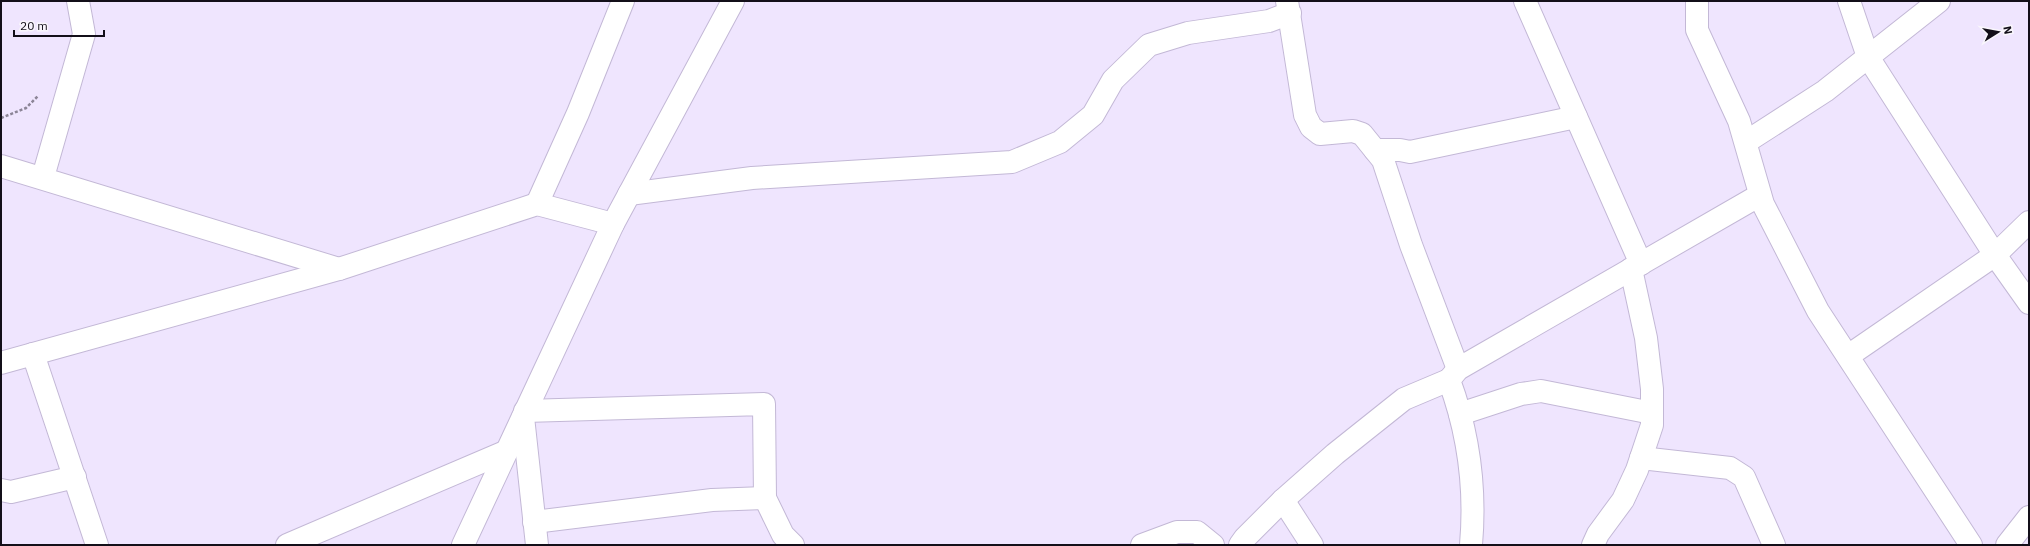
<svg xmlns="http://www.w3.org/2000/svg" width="2030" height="546" viewBox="0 0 2030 546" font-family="'IBM Plex Sans',sans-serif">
  <rect width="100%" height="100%" fill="#efe5fe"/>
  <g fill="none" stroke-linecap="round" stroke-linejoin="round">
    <!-- street casing -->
    <g stroke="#c3b8d6" stroke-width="24">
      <g id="street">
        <polyline points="1287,1 1305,115 1311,127 1320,134 1353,131 1362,134 1383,160 1411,245 1458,369"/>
        <polyline points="1525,1 1641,264"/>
        <polyline points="1697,1 1697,30 1739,121 1763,204 1818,311 1971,545"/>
        <polyline points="1849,1 1868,57 1995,255 2029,222"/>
        <polyline points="1746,142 1825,91 1939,1"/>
        <polyline points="1375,150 1400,150 1410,152 1576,117"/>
        <polyline points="1,166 339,269"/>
        <polyline points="43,177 84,34 78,1"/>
        <polyline points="629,194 752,178 1012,162 1060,142 1093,115 1113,80 1149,45 1188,33 1269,21 1290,13"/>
        <polyline points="537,204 578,113 623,1"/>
        <polyline points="33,354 97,545"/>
        <polyline points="1848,356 1995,255 2029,303"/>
        <polyline points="1,363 339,269 537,204 613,224"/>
        <polyline points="525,411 764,404 765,498 783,535 793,545"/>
        <polyline points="1460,414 1521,394 1541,391 1652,413"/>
        <polyline points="523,417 537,545"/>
        <polyline points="1641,458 1730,468 1744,477 1774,545"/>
        <polyline points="1,490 11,492 75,477"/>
        <polyline points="1283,500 1312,545"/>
        <polyline points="534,522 712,500 765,498"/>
        <polyline points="287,545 507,451"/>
        <polyline points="463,545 613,224 733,1"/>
        <polyline points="1142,545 1177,532 1197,532 1213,545"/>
        <polyline points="1240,545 1245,538 1283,500 1335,454 1404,399 1449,380"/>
        <path d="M1471 545C1476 488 1469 434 1449 380L1458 369 1760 195"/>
        <polyline points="1593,545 1598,534 1623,500 1637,470 1652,425 1652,389 1646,338 1631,269"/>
        <polyline points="2007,545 2029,517"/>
      </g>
    </g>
    <!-- path -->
    <polyline stroke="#8c8597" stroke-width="2.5" stroke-dasharray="3 2" stroke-linecap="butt" points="1,118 26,108 38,96"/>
    <!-- street -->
    <use href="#street" stroke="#fff" stroke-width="22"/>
  </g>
  <!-- border -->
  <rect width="2030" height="546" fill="none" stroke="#130f19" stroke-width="4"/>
  <!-- north arrow -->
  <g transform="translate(1998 32) rotate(79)" stroke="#f9f6fc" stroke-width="3" paint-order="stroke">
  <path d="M0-3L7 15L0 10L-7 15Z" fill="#130f19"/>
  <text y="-6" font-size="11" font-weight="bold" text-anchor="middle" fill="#130f19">N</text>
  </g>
  <!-- scale -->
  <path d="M14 30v6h90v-6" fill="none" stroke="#130f19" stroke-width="2"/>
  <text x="20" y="30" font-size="12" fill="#130f19" stroke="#f9f6fc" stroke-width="3" paint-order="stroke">20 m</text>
</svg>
